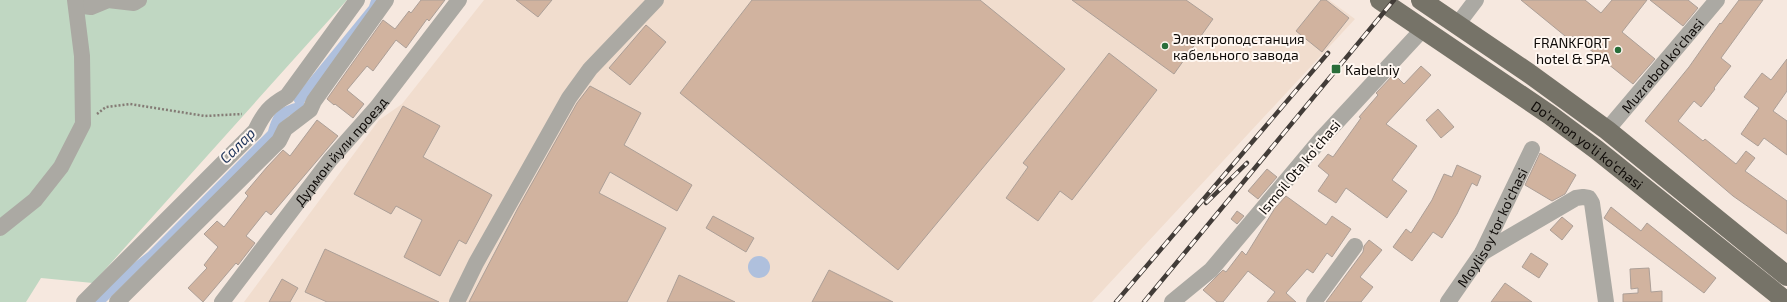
<svg xmlns="http://www.w3.org/2000/svg" width="1787" height="302" viewBox="0 0 1787 302" font-family="'Exo 2',sans-serif">
  <rect width="100%" height="100%" fill="#f6e8df"/>
  <!-- built -->
  <polygon fill="#f1ddce" points="484,0 1329,0 1355,19 1092,302 244,302 379,120 402,104"/>
  <!-- green -->
  <polygon fill="#c0d7c2" points="0,0 347,0 93,283 41,278 26,302 0,302"/>
  <!-- water -->
  <g fill="#afc0dd">
    <path d="M371 0H379L371 17 304 103 307 107C289 115 283 117 275 136L106 302H94L125 270 148 252 268 131C274 112 276 109 295 103L293 99 369 6Z"/>
    <circle cx="759" cy="267" r="11"/>
  </g>
  <!-- building -->
  <g fill="#d1b39f" stroke="#ac9f97">
    <polygon points="421,0 445,0 429,21 427,19 406,48 396,40 373,71 367,66 347,90 364,104 353,118 335,104 334,105 327,99 383,20 395,29 409,11 411,13"/>
    <polygon points="516,0 552,0 538,17"/>
    <polygon points="752,0 980,0 1065,69 898,270 680,93"/>
    <polygon points="1072,0 1186,0 1213,19 1174,74"/>
    <polygon points="1321,0 1326,0 1349,18 1322,52 1296,31"/>
    <polygon points="1521,0 1585,0 1601,13 1612,0 1647,0 1622,32 1655,59 1633,84 1573,36 1570,40"/>
    <polygon points="1650,0 1688,0 1698,8 1683,26"/>
    <polygon points="1739,0 1763,0 1721,58 1731,66 1714,88 1715,89 1701,107 1694,101 1678,121 1703,141 1705,139 1736,164 1746,151 1755,158 1745,171 1787,201 1787,234 1733,196 1645,121 1689,67 1720,23 1721,24"/>
    <polygon points="646,25 666,42 630,85 609,68"/>
    <polygon points="1109,53 1157,90 1072,200 1060,191 1038,221 1006,198 1028,167 1023,163"/>
    <polygon points="1787,59 1787,91 1773,111 1787,121 1787,155 1764,138 1758,146 1741,134 1759,108 1744,97 1762,73 1771,80"/>
    <polygon points="1421,66 1431,75 1386,124 1417,146 1392,180 1407,191 1387,218 1346,188 1336,203 1318,191 1329,175 1318,166 1328,154 1333,157 1361,118 1359,117 1378,95 1376,93 1394,74 1404,84"/>
    <polygon points="590,86 641,113 624,145 692,185 677,211 610,172 599,193 666,228 627,302 469,302 518,208 577,103"/>
    <polygon points="403,106 440,126 423,157 492,195 466,244 459,240 440,276 404,257 422,220 396,206 391,214 354,194"/>
    <polygon points="1438,109 1454,127 1441,138 1426,120"/>
    <polygon points="317,120 338,136 271,215 266,211 246,236 255,243 238,265 236,263 203,302 188,288 207,268 204,265 218,247 204,234 217,221 224,227 248,196 245,193 267,167 283,150 290,156"/>
    <polygon points="1540,153 1576,175 1565,194 1552,201 1525,185"/>
    <polygon points="1457,165 1481,176 1477,186 1472,183 1457,214 1442,238 1433,232 1412,261 1393,247 1406,229 1411,233 1432,200 1444,174 1452,177"/>
    <polygon points="1267,169 1277,177 1258,199 1248,191"/>
    <polygon points="1286,196 1326,225 1332,216 1351,229 1332,257 1327,253 1313,273 1307,269 1286,293 1296,302 1267,302 1275,292 1248,271 1223,302 1217,302 1203,290 1223,270 1226,272 1242,251 1246,255 1275,208"/>
    <polygon points="1611,207 1641,231 1647,223 1716,278 1704,293 1604,218"/>
    <polygon points="1237,211 1244,216 1237,224 1231,219"/>
    <polygon points="713,216 754,238 746,252 706,228"/>
    <polygon points="1562,217 1573,226 1562,240 1550,230"/>
    <polygon points="1369,240 1382,250 1360,277 1373,287 1361,302 1326,302 1363,252 1364,246"/>
    <polygon points="325,249 439,302 327,302 305,292"/>
    <polygon points="1531,253 1548,264 1539,278 1522,267"/>
    <polygon points="1649,268 1651,292 1662,291 1662,302 1623,302 1623,294 1638,293 1638,288 1631,289 1630,269"/>
    <polygon points="829,270 893,302 812,302"/>
    <polygon points="679,275 735,302 667,302"/>
    <polygon points="282,279 298,288 290,302 269,302"/>
    <polygon points="1505,283 1532,302 1491,302"/>
  </g>
  <g fill="none" stroke-linecap="round" stroke-linejoin="round">
    <!-- path -->
    <polyline stroke="#847b75" stroke-width="2.5" stroke-dasharray="2 2" stroke-linecap="butt" points="97,114 106,107 130,104 205,116 242,114"/>
    <!-- minor -->
    <g stroke="#aba9a3" stroke-width="16">
      <polyline points="76,5 91,7 108,0 134,3 139,0"/>
      <polyline points="1457,25 1476,0"/>
      <path id="s1" d="M1607 130 1717 0"/>
      <polyline points="0,228 35,200 61,167 83,124 82,56 75,0"/>
      <polyline points="1482,253 1576,198 1583,197 1589,198 1592,203 1606,302"/>
      <path d="M84 302 255 131C264 113 269 106 287 96L357 0"/>
      <polyline points="117,302 279,141 285,129 310,110 314,101 386,0"/>
      <path id="s2" d="M222 302 330 160 377 107 459 0"/>
      <polyline points="457,302 476,263 569,98 590,69 656,0"/>
      <polyline points="1172,302 1211,270 1322,138 1423,29"/>
      <polyline points="1314,302 1355,246"/>
      <path id="s3" d="M1448 302 1482 253 1532 149"/>
    </g>
    <!-- major -->
    <g stroke="#767368" stroke-width="20">
      <path id="s4" d="M1380 0 1550 115 1597 150 1787 302"/>
      <polyline points="1421,0 1530,74 1607,130 1787,276"/>
    </g>
    <!-- rail casing -->
    <g stroke="#423c38" stroke-width="4.5">
      <g id="rail">
        <polyline points="1206,203 1247,163"/>
        <polyline points="1116,302 1328,53"/>
        <polyline points="1144,302 1394,0"/>
      </g>
    </g>
    <!-- rail -->
    <use href="#rail" stroke="#fff7f1" stroke-width="3" stroke-dasharray="9" stroke-linecap="butt"/>
  </g>
  <!-- markers -->
  <g fill="#296e3a" stroke="#fff7f1" stroke-width="1.5">
    <circle cx="1165" cy="46" r="4"/>
    <circle cx="1618" cy="50" r="4"/>
    <rect x="1331" y="64" width="10" height="10" rx="2"/>
  </g>
  <g text-anchor="middle" dominant-baseline="central" stroke-width="4" stroke-linejoin="round" paint-order="stroke">
    <!-- poi labels -->
    <g font-size="14" fill="#0f0b08" stroke="#fff7f1" text-anchor="start">
      <text x="1173" y="38">Электроподстанция<tspan x="1173" dy="16">кабельного завода</tspan></text>
      <text x="1610" y="42" text-anchor="end">FRANKFORT<tspan x="1610" dy="16">hotel &amp; SPA</tspan></text>
      <text x="1345" y="69">Kabelniy</text>
    </g>
    <!-- street labels -->
    <g font-size="14" fill="#0f0b08" stroke="#fff7f1">
      <text stroke="none"><textPath href="#s1" startOffset="85">Muzrabod ko'chasi</textPath></text>
      <text stroke="none"><textPath href="#s4" startOffset="253">Do‘rmon yo‘li ko‘chasi</textPath></text>
      <text stroke="none"><textPath href="#s2" startOffset="192">Дурмон йули проезд</textPath></text>
      <text transform="translate(1299 167) rotate(-50)">Ismoil Ota koʻchasi</text>
      <text stroke="none"><textPath href="#s3" startOffset="87">Moylisoy tor ko'chasi</textPath></text>
    </g>
    <!-- water labels -->
    <g font-size="15" font-style="italic" fill="#1e345b" stroke="#fff7f1">
      <text transform="translate(237 145) rotate(-45)">Салар</text>
    </g>
  </g>
</svg>
